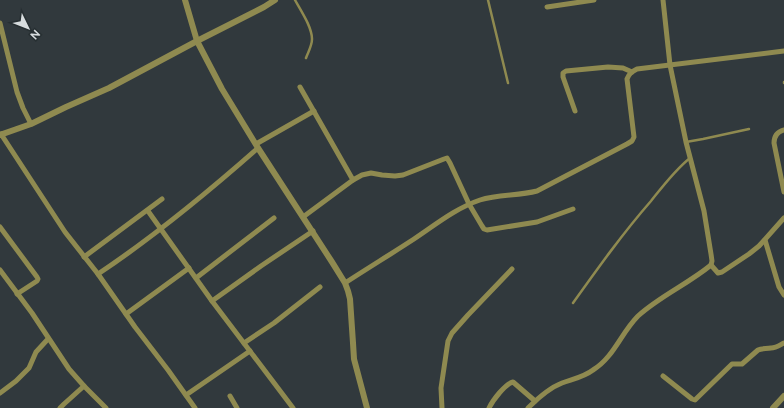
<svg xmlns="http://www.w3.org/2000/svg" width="784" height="408" viewBox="0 0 784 408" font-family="Raleway,sans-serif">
  <rect width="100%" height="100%" fill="#31393d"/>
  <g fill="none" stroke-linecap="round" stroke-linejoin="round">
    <!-- service -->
    <g stroke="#8f8a50" stroke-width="2.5">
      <path d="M295 0C301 11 312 27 312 39 312 46 308 52 306 58"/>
      <polyline points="488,0 508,83"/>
      <polyline points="784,82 784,83"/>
      <polyline points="686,142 703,139 749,129"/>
      <path d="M573 303C598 268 623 233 651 201 663 186 675 170 690 158"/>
    </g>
    <!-- minor -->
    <g stroke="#8f8a50" stroke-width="5">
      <polyline points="547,7 594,0"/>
      <polyline points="0,23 17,92 23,108 31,124"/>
      <polyline points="300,87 353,180"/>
      <polyline points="575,111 563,77 563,73 566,71 608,67 623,68 632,72"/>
      <path d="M784 130C777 132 774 136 774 143L784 192"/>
      <polyline points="1,134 65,232 98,274 135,327 168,370 195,408"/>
      <polyline points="256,144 314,111"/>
      <polyline points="148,211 212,301 293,408"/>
      <polyline points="303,217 353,180 362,175 371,173 382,175 395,176 403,175 444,159 447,158 450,163 469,204 482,226 484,229 487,230 537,222 573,209"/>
      <polyline points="0,227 37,277 38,279 37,281 17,294"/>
      <polyline points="765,240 779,287 784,295"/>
      <polyline points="84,257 162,199"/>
      <polyline points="711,265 718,273 722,272 749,254 759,246 784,218"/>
      <polyline points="0,270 32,313 69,369 84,386 106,408"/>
      <path d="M98 274C155 236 207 193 258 148"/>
      <polyline points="196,278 274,218"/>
      <path d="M345 283C368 268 391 254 414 239 435 225 456 208 480 200 498 194 518 196 537 191L627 144 632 141 634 137 627 79C629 74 631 72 637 69L784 51"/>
      <polyline points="212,301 261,266 313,231"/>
      <polyline points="126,314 189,268"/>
      <polyline points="244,343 274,323 320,287"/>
      <path d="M663 376 692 399 695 400 697 398 732 364H742L758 350C762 348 766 349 771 348 776 348 780 345 784 343"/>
      <polyline points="0,393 16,381 29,368 36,352 48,339"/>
      <polyline points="186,395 250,351"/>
      <polyline points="230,396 237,408"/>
      <polyline points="60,408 64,404 84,386"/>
      <polyline points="442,408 441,388 448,341 452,333 468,315 512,269"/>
      <path d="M489 408C493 400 505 384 513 382L535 401"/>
      <path d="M528 408C538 398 549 388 562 383 573 379 584 377 593 370 614 357 621 333 638 316 660 296 688 284 711 265L712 261 711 254 704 211 686 142 670 65 663 0"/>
    </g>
    <!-- tertiary -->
    <g stroke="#8f8a50" stroke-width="6">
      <polyline points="185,0 197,41 222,89 258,148 332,262 345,283 348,291 350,299 353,343 354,359 367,408"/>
      <polyline points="0,135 31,124 66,107 109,88 197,41 264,7 275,0"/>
      <polyline points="773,408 784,396"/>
    </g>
  </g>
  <!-- north arrow -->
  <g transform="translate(28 28) rotate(133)" stroke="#272f32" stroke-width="3" paint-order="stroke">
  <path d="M0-3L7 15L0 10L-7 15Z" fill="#d7dcde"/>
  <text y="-6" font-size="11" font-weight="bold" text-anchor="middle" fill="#d7dcde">N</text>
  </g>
</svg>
